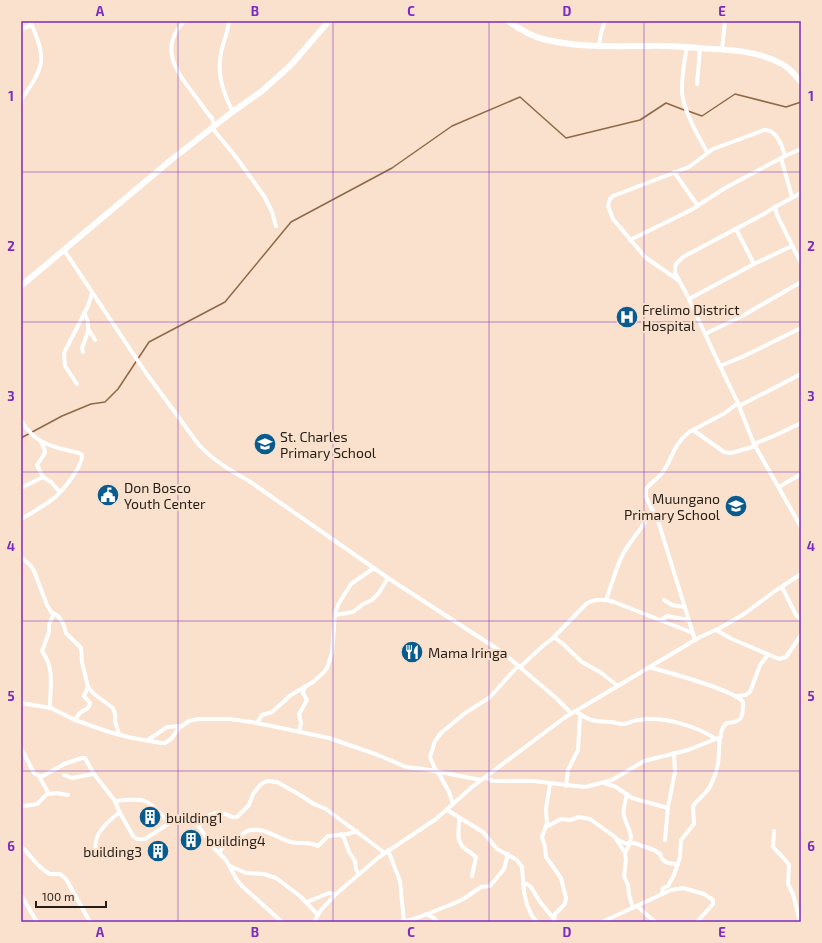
<svg xmlns="http://www.w3.org/2000/svg" width="822" height="943" viewBox="0 0 822 943" font-family="'Exo 2',sans-serif">
  <rect width="100%" height="100%" fill="#f9e1cd"/>
  <g fill="none" stroke-linecap="round" stroke-linejoin="round">
    <!-- stream -->
    <g stroke="#8f6946" stroke-width="1.5">
      <polyline points="688,111 702,116 735,94 786,107 801,102"/>
      <polyline points="21,438 62,416 91,404 105,402 118,389 149,342 225,302 291,222 392,168 452,126 520,97 566,138 640,120 666,103 684,110"/>
    </g>
    <!-- street -->
    <g stroke="#fff" stroke-width="4">
      <path d="M184 21C158 49 177 72 195 96 201 103 205 111 212 118L214 126"/>
      <path d="M229 21C228 31 225 39 222 48 216 72 222 91 233 112"/>
      <polyline points="21,29 32,25"/>
      <polyline points="599,46 601,33 605,21"/>
      <path d="M687 47C684 61 682 77 682 91 683 110 698 136 707 152"/>
      <polyline points="722,49 725,21"/>
      <polyline points="697,84 700,48"/>
      <path d="M21 100C45 66 47 59 30 21"/>
      <polyline points="212,128 236,157 264,196 272,212 276,226"/>
      <polyline points="781,158 792,197"/>
      <polyline points="674,172 698,206"/>
      <polyline points="801,193 775,207 762,215 683,257 676,264 675,268 675,273 687,295 720,366 737,401 754,444 801,527"/>
      <polyline points="775,207 777,215 801,263"/>
      <polyline points="736,229 754,264"/>
      <polyline points="630,240 691,210 725,188 785,156 801,149"/>
      <path d="M64 250 146 373 199 445C214 461 230 470 249 481L391 580 502 652 556 698 571 713"/>
      <path d="M678 280 645 257 640 251 613 219 608 206 610 199 613 196 689 167 713 149 764 130C776 129 782 145 785 156"/>
      <polyline points="689,299 754,264 792,246"/>
      <polyline points="89,330 95,340"/>
      <polyline points="705,334 744,315 801,282"/>
      <path d="M83 352 82 348C87 335 92 326 84 313"/>
      <polyline points="720,366 742,357 801,328"/>
      <polyline points="77,384 65,366 64,353 88,306 92,293"/>
      <polyline points="739,406 801,374"/>
      <path d="M21 420C35 445 54 447 79 453L82 455C83 466 62 492 53 499 43 506 32 513 21 519"/>
      <polyline points="693,430 724,452 731,453 756,446"/>
      <polyline points="41,442 44,448 45,453 37,465 43,477"/>
      <polyline points="754,444 776,435 801,423"/>
      <polyline points="779,487 801,474"/>
      <polyline points="21,488 43,477 51,482 60,492"/>
      <path d="M21 557 31 566 34 571 47 605 53 615 49 625V632L42 651C55 669 50 686 50 708"/>
      <polyline points="782,587 796,615 801,620"/>
      <path d="M606 600C612 584 616 567 624 552 633 538 644 525 653 510"/>
      <polyline points="664,600 672,605 684,607"/>
      <polyline points="53,613 58,616 63,623 66,633 81,648 82,662 88,687 94,694 113,708 115,714 115,721 119,734"/>
      <polyline points="335,615 353,612 363,604 372,600 378,594 388,578"/>
      <polyline points="661,620 667,616 688,620"/>
      <polyline points="716,630 732,639 779,659 786,657 801,635"/>
      <polyline points="554,637 563,644 582,662 600,672 618,686"/>
      <path d="M695 640 659 524 646 497V489C651 483 657 479 662 473 673 459 672 446 689 432L725 413 738 403"/>
      <path d="M520 667 544 645 552 639 586 604C595 598 604 599 614 602L693 633"/>
      <path d="M649 667C666 672 735 690 743 702 743 717 743 722 727 723 717 730 720 753 718 764 717 770 715 776 712 782 708 794 700 796 693 806L694 824 681 840 680 857 674 875 668 886 663 888 662 894"/>
      <polyline points="737,696 746,695 750,692 760,665 768,655"/>
      <polyline points="21,703 51,708 75,720 109,732 132,738 161,743 165,743 171,739 179,728 189,721 198,719 230,719 257,723 329,738 378,755 406,767 424,769 481,780"/>
      <path d="M575 711C591 722 594 721 612 722 616 723 620 724 624 724 630 723 634 720 639 720 664 716 696 726 716 739"/>
      <path d="M75 720C77 717 79 714 81 712 86 709 89 709 90 703L84 696 88 687"/>
      <polyline points="257,723 262,715 272,712 291,695 313,682 323,673 327,668 332,653 335,613 339,603 351,584 374,568"/>
      <polyline points="299,732 301,723 299,714 307,700 303,693 305,686"/>
      <polyline points="148,740 167,727 181,726"/>
      <polyline points="21,748 34,773 39,776 43,776 64,764 82,758 85,758 94,774 115,801 119,811 133,836 137,839 145,839 171,822 182,819 191,820 196,823 215,849 226,860 237,880 242,886 282,922"/>
      <polyline points="436,771 430,757 435,741 441,733 465,713 489,698 518,666"/>
      <polyline points="438,772 449,792 453,804"/>
      <polyline points="64,775 72,778 93,774"/>
      <polyline points="39,776 49,794"/>
      <polyline points="486,777 492,781 533,781 585,787 612,780 644,761 688,750 721,737"/>
      <polyline points="604,783 616,787 632,798 668,808"/>
      <polyline points="550,784 546,809 547,823 542,837 545,847 546,857 561,878 566,898 565,904 555,914 554,922"/>
      <polyline points="566,786 568,770 578,750 580,715"/>
      <path d="M115 801C150 797 146 800 170 823"/>
      <polyline points="21,805 25,806 37,804 47,794 57,793 68,795"/>
      <polyline points="447,810 483,832 497,849 517,860 519,863 522,867 524,892 527,905 532,916 537,922"/>
      <path d="M459 817C460 828 455 838 463 847 467 851 472 853 476 857L472 876"/>
      <path d="M199 826C205 817 214 810 225 814 230 816 232 818 237 817L249 805 253 794 261 784 267 781 277 782 300 795 314 804 326 809 385 853"/>
      <polyline points="546,827 561,819 570,820 579,817 590,819 615,837 625,853 626,860 624,876 628,885 629,895 633,908"/>
      <polyline points="774,831 773,847 788,863 789,866 788,884 793,894 800,922"/>
      <polyline points="341,834 344,838 349,852 355,861 356,869 359,874"/>
      <path d="M616 839 625 843H634L654 850 660 854C662 863 670 864 678 864"/>
      <polyline points="665,840 668,807 675,772 674,753"/>
      <polyline points="21,847 25,850 38,865 45,871 50,874 60,874 66,879 90,922"/>
      <polyline points="388,850 400,881 404,922"/>
      <path d="M97 852C90 837 108 821 120 812"/>
      <path d="M219 853C226 842 225 843 237 838 241 837 243 833 247 831 264 826 276 838 291 842 302 845 306 840 318 846L328 836 348 834 357 831"/>
      <path d="M625 853C636 834 629 833 624 816 622 810 626 800 627 794"/>
      <polyline points="230,866 246,873 264,874 276,878 300,896 318,915"/>
      <polyline points="523,884 527,884 531,887 540,902 554,919"/>
      <polyline points="21,895 37,922"/>
      <polyline points="307,902 329,893 336,894"/>
      <polyline points="637,906 655,922"/>
      <polyline points="426,914 434,918 437,922"/>
      <polyline points="314,922 321,910 336,894 379,857 436,819 472,787 564,718 700,637 720,628 744,614 775,591 801,574"/>
      <polyline points="404,922 417,918 455,903 465,898 481,887 490,886 504,869 508,854"/>
      <polyline points="602,922 671,890 683,888 704,894 713,900 713,904 697,922"/>
    </g>
    <!-- secondary -->
    <g stroke="#fff" stroke-width="6">
      <path d="M508 21C518 28 531 36 543 39 578 48 613 46 649 46 670 45 692 48 713 49 735 50 758 52 778 62 788 66 794 74 801 82"/>
      <polyline points="21,286 171,160 231,113 262,91 291,65 329,21"/>
    </g>
  </g>
  <!-- grid -->
  <path fill="none" stroke="#7b2cbf" stroke-width="1" stroke-opacity="0.55" d="M178 21V922M333 21V922M489 21V922M644 21V922M21 172H801M21 322H801M21 472H801M21 621H801M21 771H801"/>
  <!-- icons -->
  <defs>
    <g id="hospital-disc" transform="scale(1.15)"><circle r="9.5" fill="#095b8d" stroke="#f9e1cd"/><path d="M-5-5h3v3.5h4V-5h3V5h-3V1.5h-4V5h-3Z" fill="#fff"/></g>
    <g id="school-disc" transform="scale(1.15)"><circle r="9.5" fill="#095b8d" stroke="#f9e1cd"/><path d="M0-5L7-2L0 1L-7-2ZM-4 1L0 2.5L4 1V4Q0 6-4 4Z" fill="#fff"/></g>
    <g id="civic-disc" transform="scale(1.15)"><circle r="9.5" fill="#095b8d" stroke="#f9e1cd"/><path d="M-.6-6.5H3V-4.5H.6V-3L4-1V1h2V6H-6V1h2V-1L-.6-3ZM-1.2 2.5V6h2.4V2.5Z" fill="#fff"/></g>
    <g id="restaurant-disc" transform="scale(1.15)"><circle r="9.5" fill="#095b8d" stroke="#f9e1cd"/><path d="M-5-6h1v4h1v-4h1v4h1v-4h1v5L-1.5 .5V6h-2V.5L-5-1ZM5-6V6H3V1.5H1.5Q1.5-4 5-6Z" fill="#fff"/></g>
    <g id="building-disc" transform="scale(1.15)"><circle r="9.5" fill="#095b8d" stroke="#f9e1cd"/><path d="M-4-6H4V6H1V3H-1V6H-4ZM-2.5-4.3h1.7v1.8h-1.7ZM.8-4.3h1.7v1.8H.8ZM-2.5-1h1.7V.8h-1.7ZM.8-1h1.7V.8H.8Z" fill="#fff"/></g>
  </defs>
  <g fill-rule="evenodd">
    <use href="#hospital-disc" x="627" y="317"/>
    <use href="#school-disc" x="265" y="444"/>
    <use href="#civic-disc" x="108" y="495"/>
    <use href="#school-disc" x="736" y="506"/>
    <use href="#restaurant-disc" x="412" y="652"/>
    <use href="#building-disc" x="150" y="817"/>
    <use href="#building-disc" x="191" y="840"/>
    <use href="#building-disc" x="158" y="851"/>
  </g>
  <g text-anchor="middle" dominant-baseline="central" stroke-width="4" stroke-linejoin="round" paint-order="stroke">
    <!-- poi labels -->
    <g font-size="14" fill="#251d16" stroke="#f9e1cd" text-anchor="start">
      <text x="642" y="309">Frelimo District<tspan x="642" dy="16">Hospital</tspan></text>
      <text x="280" y="436">St. Charles<tspan x="280" dy="16">Primary School</tspan></text>
      <text x="124" y="487">Don Bosco<tspan x="124" dy="16">Youth Center</tspan></text>
      <text x="720" y="498" text-anchor="end">Muungano<tspan x="720" dy="16">Primary School</tspan></text>
      <text x="428" y="652">Mama Iringa</text>
      <text x="166" y="817">building1</text>
      <text x="206" y="840">building4</text>
      <text x="142" y="851" text-anchor="end">building3</text>
    </g>
  </g>
  <!-- border -->
  <rect width="822" height="943" fill="none" stroke="#f9e1cd" stroke-width="44"/>
  <!-- scale -->
  <path d="M36 901v6h70v-6" fill="none" stroke="#251d16" stroke-width="2"/>
  <text x="42" y="901" font-size="12" fill="#251d16" stroke="#f9e1cd" stroke-width="3" paint-order="stroke">100 m</text>
  <rect x="22" y="22" width="778" height="899" fill="none" stroke="#7b2cbf" stroke-width="1.5"/>
  <g font-size="13" text-anchor="middle" font-weight="bold" fill="#7b2cbf">
    <text x="100" y="16">A</text>
    <text x="255" y="16">B</text>
    <text x="411" y="16">C</text>
    <text x="567" y="16">D</text>
    <text x="722" y="16">E</text>
    <text x="11" y="101">1</text>
    <text x="811" y="101">1</text>
    <text x="11" y="251">2</text>
    <text x="811" y="251">2</text>
    <text x="11" y="401">3</text>
    <text x="811" y="401">3</text>
    <text x="11" y="551">4</text>
    <text x="811" y="551">4</text>
    <text x="11" y="701">5</text>
    <text x="811" y="701">5</text>
    <text x="11" y="851">6</text>
    <text x="811" y="851">6</text>
    <text x="100" y="937">A</text>
    <text x="255" y="937">B</text>
    <text x="411" y="937">C</text>
    <text x="567" y="937">D</text>
    <text x="722" y="937">E</text>
  </g>
</svg>
